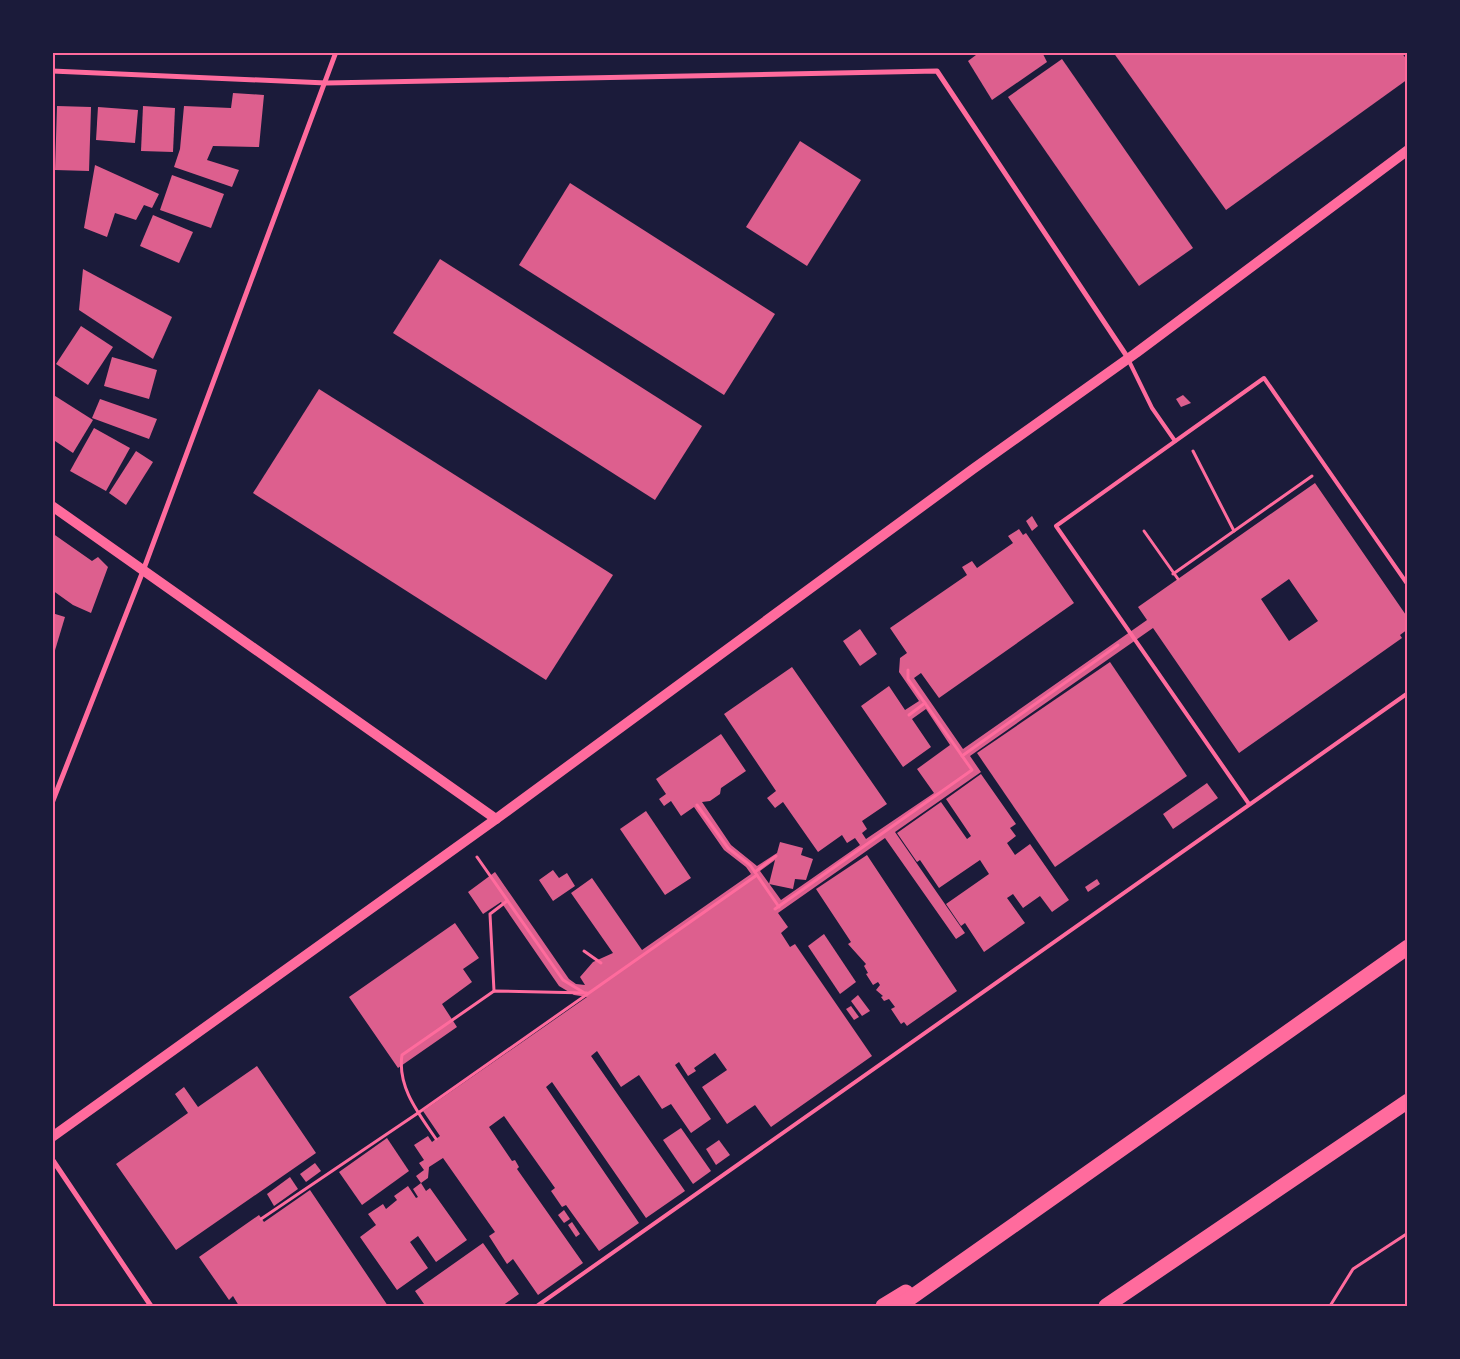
<svg xmlns="http://www.w3.org/2000/svg" width="1460" height="1359" viewBox="0 0 1460 1359" font-family="'DejaVu Sans',sans-serif">
  <rect width="100%" height="100%" fill="#1b1b3a"/>
  <!-- building -->
  <g fill="#dd5f8e" fill-rule="evenodd">
    <polygon points="980,52 1042,52 1047,62 992,100 968,61"/>
    <polygon points="1113,52 1401,52 1408,61 1408,79 1226,210"/>
    <polygon points="1062,59 1193,248 1139,286 1008,97"/>
    <polygon points="233,93 264,95 259,147 213,146 207,160 239,170 232,187 174,167 180,149 184,106 231,108"/>
    <polygon points="57,106 91,107 89,171 55,170"/>
    <polygon points="143,106 175,108 173,152 141,151"/>
    <polygon points="98,107 138,110 135,143 96,140"/>
    <polygon points="800,141 861,180 807,266 746,227"/>
    <polygon points="95,165 159,194 152,208 144,205 136,220 115,213 107,237 84,228"/>
    <polygon points="172,175 224,194 211,228 160,210"/>
    <polygon points="570,183 775,314 724,395 519,265"/>
    <polygon points="153,215 193,232 179,263 140,246"/>
    <polygon points="440,259 702,426 655,500 393,333"/>
    <polygon points="83,269 172,317 153,359 79,310"/>
    <polygon points="81,326 113,347 88,385 56,364"/>
    <polygon points="112,357 157,370 149,399 104,386"/>
    <polygon points="319,389 613,575 546,680 253,493"/>
    <polygon points="52,394 93,420 73,453 52,439"/>
    <polygon points="1183,395 1191,403 1181,407 1176,399"/>
    <polygon points="100,399 157,419 149,439 92,418"/>
    <polygon points="94,428 130,448 106,491 70,471"/>
    <polygon points="136,451 153,462 126,505 109,493"/>
    <path d="M1315 483 1408 618V629L1400 635 1402 638 1239 753 1153 628 970 756 981 772 895 832 965 933 956 939 885 838 778 913 788 927 781 933 790 947 795 944 872 1056 771 1127 755 1105 727 1124 702 1087 727 1070 715 1053 694 1068 696 1071 688 1076 679 1062 675 1065 711 1119 691 1133 671 1104 662 1109 639 1075 621 1087 597 1051 591 1056 685 1191 646 1218 552 1082 546 1087 639 1223 599 1251 566 1205 562 1207 551 1191 555 1188 504 1116 489 1127 512 1161 515 1160 519 1167 517 1169 583 1263 538 1295 513 1259 507 1264 489 1236 495 1232 443 1158 429 1167 428 1178 421 1183 416 1176 424 1170 419 1163 424 1160 414 1145 428 1136 432 1142 440 1136 423 1111 587 997 574 995 559 986 501 902 483 914 468 892 495 872 569 979 576 984 585 985 580 977 593 962 613 953 571 893 592 878 642 950 751 874 746 867 724 850 694 807 681 816 671 801 664 806 659 799 666 794 656 779 721 734 746 771 721 788 720 794 710 801 702 802 731 845 757 866 777 853 780 842 803 848 801 855 813 859 806 880 795 879 793 889 769 884 775 860 760 871 781 900 860 845 855 838 847 843 842 835 818 852 783 802 775 808 767 798 776 791 724 714 792 667 887 804 862 821 867 829 862 833 866 839 934 793 917 769 950 745 926 709 912 719 931 747 903 767 861 706 889 686 905 710 919 701 899 672 900 658 907 653 890 628 967 575 962 567 972 561 977 568 1013 543 1008 536 1019 529 1023 535 1026 533 1074 603 939 698 921 673 914 678 963 749 1147 620 1138 607ZM1289 579 1318 621 1289 641 1261 599Z"/>
    <polygon points="1032,516 1038,526 1032,531 1026,521"/>
    <polygon points="52,533 92,561 98,557 108,567 91,613 73,605 52,590"/>
    <polygon points="52,613 65,617 53,657 52,657"/>
    <polygon points="860,629 877,654 860,666 843,641"/>
    <polygon points="1110,662 1187,776 1055,867 977,753"/>
    <polygon points="981,774 1016,824 1010,828 1016,836 1007,843 1015,855 1030,844 1069,900 1052,912 1040,896 1023,908 1013,894 1007,898 1025,923 984,952 965,923 961,926 946,904 989,874 980,860 939,888 920,860 917,862 897,833 941,802 967,839 971,836 946,799"/>
    <polygon points="1207,783 1218,798 1173,829 1163,814"/>
    <polygon points="646,811 691,878 665,895 620,829"/>
    <polygon points="867,855 957,991 907,1026 904,1022 901,1024 891,1009 895,1007 889,999 884,1001 881,997 883,996 876,990 880,985 878,982 873,985 866,974 868,973 864,966 866,964 848,944 851,942 816,889"/>
    <polygon points="553,870 559,878 567,873 575,886 553,901 539,880"/>
    <polygon points="1097,879 1100,884 1088,892 1085,887"/>
    <polygon points="455,923 479,958 463,969 472,982 442,1004 457,1027 398,1068 349,997"/>
    <polygon points="824,934 856,982 840,994 808,946"/>
    <polygon points="858,995 870,1011 862,1016 851,1001"/>
    <polygon points="851,1006 859,1017 854,1020 846,1009"/>
    <polygon points="257,1066 316,1153 176,1250 116,1164 188,1113 175,1094 184,1087 198,1107"/>
    <polygon points="681,1128 711,1171 693,1184 663,1140"/>
    <polygon points="387,1138 409,1171 362,1205 339,1172"/>
    <polygon points="719,1140 730,1155 716,1165 706,1149"/>
    <polygon points="315,1163 321,1171 306,1182 300,1174"/>
    <polygon points="290,1177 298,1189 274,1206 267,1194"/>
    <polygon points="421,1183 426,1191 430,1188 467,1240 436,1262 418,1236 410,1242 428,1268 397,1290 360,1237 376,1225 368,1214 383,1204 386,1209 397,1200 394,1196 408,1186 416,1198 418,1197 413,1189"/>
    <polygon points="310,1190 388,1306 239,1306 233,1296 229,1300 199,1257 259,1215 264,1222"/>
    <polygon points="564,1210 570,1219 564,1223 558,1215"/>
    <polygon points="572,1222 580,1234 576,1237 568,1225"/>
    <polygon points="483,1243 519,1294 502,1306 420,1306 424,1304 415,1291"/>
  </g>
  <g fill="none" stroke-linecap="round" stroke-linejoin="round">
    <!-- path -->
    <g stroke="#ff6b9d" stroke-width="3">
      <polyline points="1193,451 1234,531"/>
      <polyline points="1144,531 1178,579"/>
      <polyline points="1173,574 1312,476"/>
      <polyline points="909,715 925,703"/>
      <polyline points="962,756 1118,645"/>
      <polyline points="697,805 728,848 750,865 779,907"/>
      <polyline points="477,857 563,980 583,992"/>
      <polyline points="755,872 776,856"/>
      <polyline points="775,909 972,770 908,679 908,670"/>
      <polyline points="584,951 601,963"/>
      <polyline points="494,991 490,914 507,901"/>
      <path d="M436 1139C419 1114 397 1087 402 1055L494 991 587 993"/>
      <polyline points="261,1219 418,1113 757,875"/>
      <polyline points="1330,1306 1353,1269 1408,1233"/>
    </g>
    <!-- service -->
    <g stroke="#ff6b9d" stroke-width="4">
      <polyline points="1128,359 1152,408 1175,441"/>
      <polyline points="1249,804 1056,526 1264,378 1408,585"/>
      <polyline points="537,1306 1408,693"/>
    </g>
    <!-- minor -->
    <g stroke="#ff6b9d" stroke-width="5">
      <polyline points="52,71 326,83 937,71 1128,358"/>
      <polyline points="52,803 143,571 336,52"/>
      <polyline points="52,1159 151,1306"/>
    </g>
    <!-- secondary -->
    <g stroke="#ff6b9d" stroke-width="10">
      <polyline points="52,506 496,819"/>
      <polyline points="52,1137 496,819 973,469 1136,353 1408,150"/>
    </g>
    <!-- motorway -->
    <g stroke="#ff6b9d" stroke-width="15">
      <polyline points="883,1306 906,1292"/>
      <polyline points="899,1306 1408,947"/>
      <polyline points="1106,1306 1408,1101"/>
    </g>
  </g>
  <!-- border -->
  <rect width="1460" height="1359" fill="none" stroke="#1b1b3a" stroke-width="108"/>
  <rect x="54" y="54" width="1352" height="1251" fill="none" stroke="#ff6b9d" stroke-width="2"/>
</svg>
